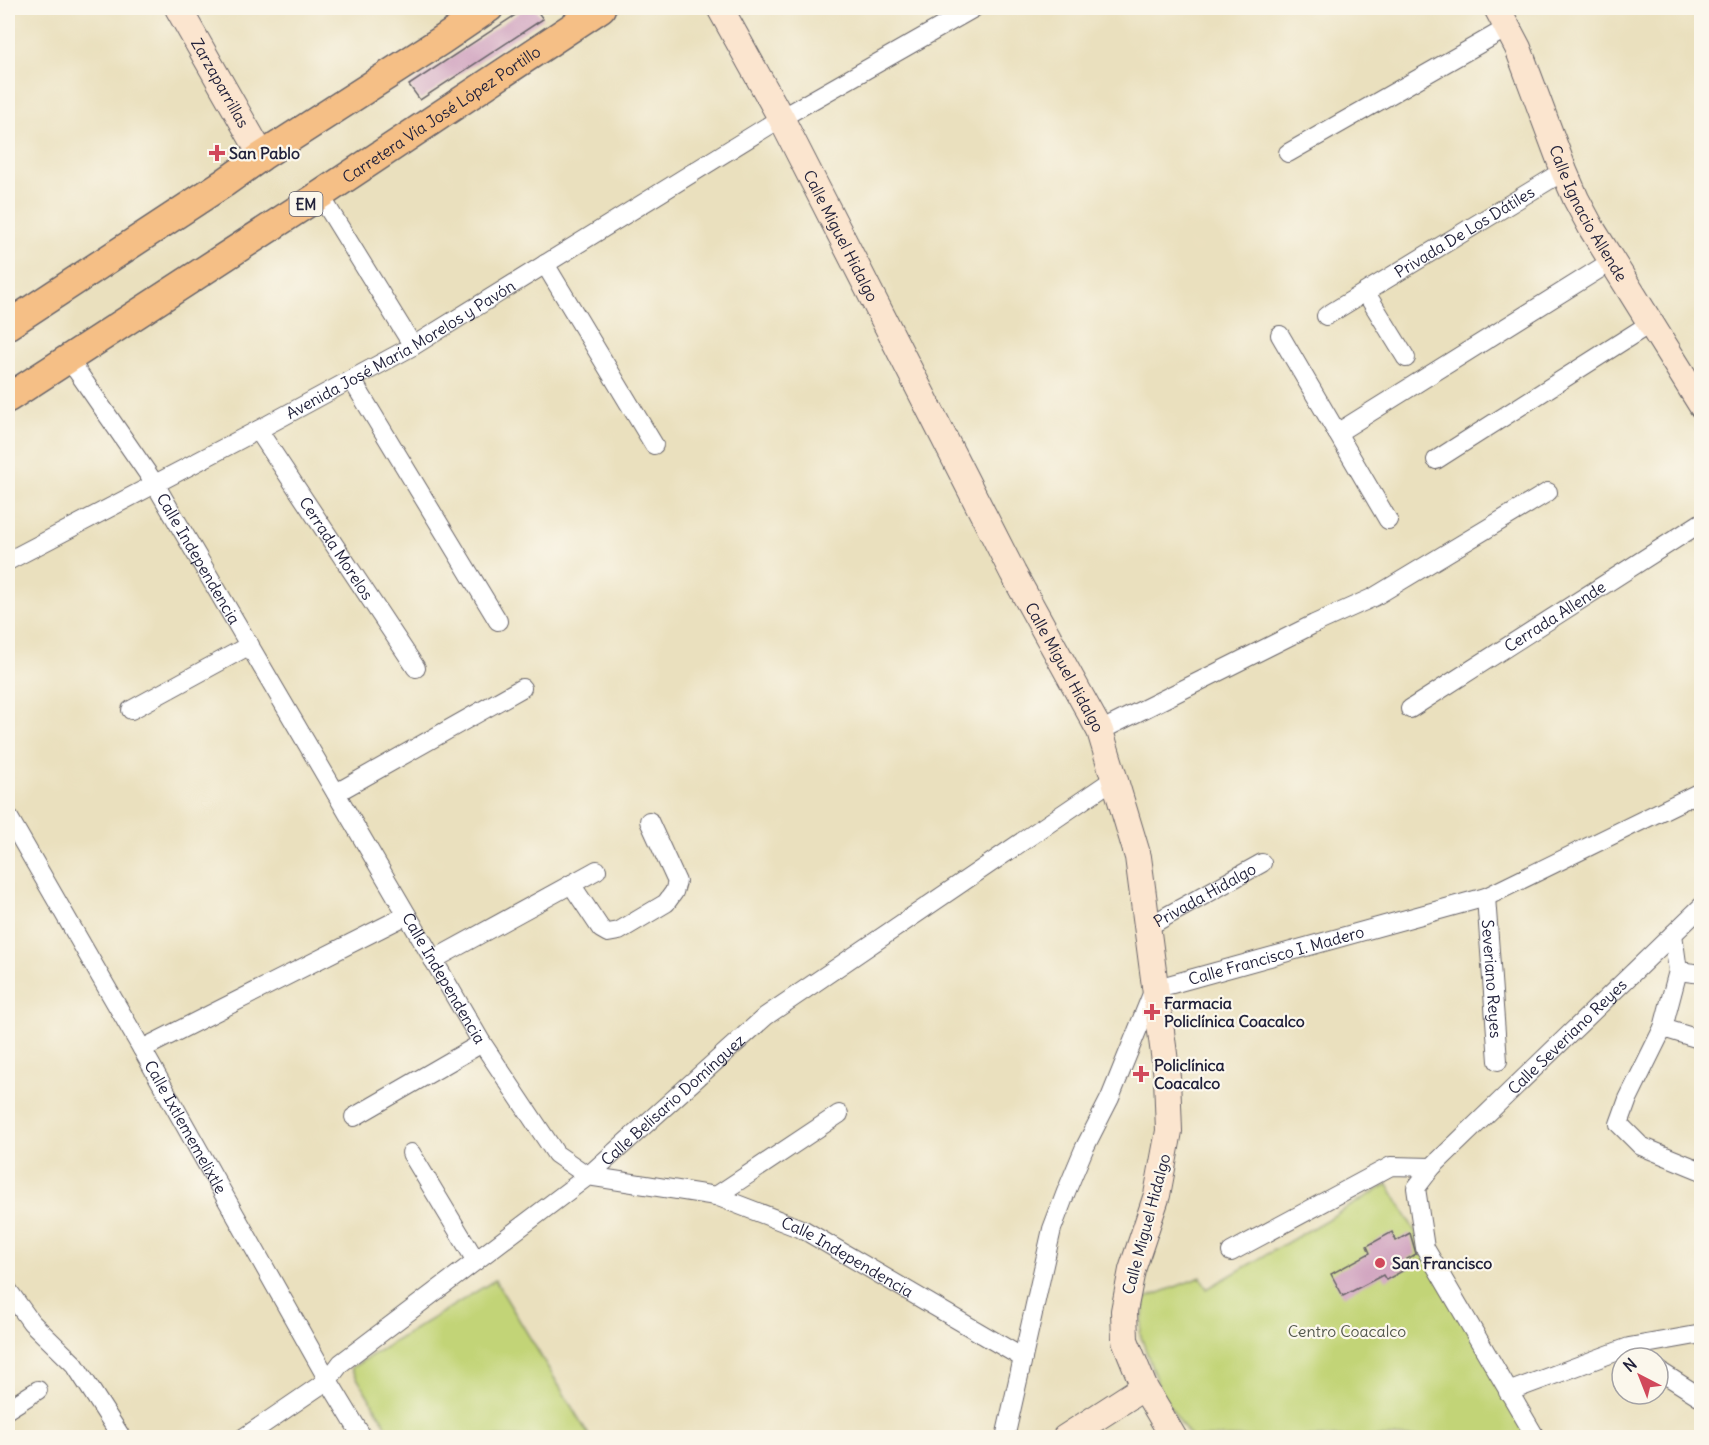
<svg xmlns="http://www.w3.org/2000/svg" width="1709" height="1445" viewBox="0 0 1709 1445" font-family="Delius,sans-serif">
  <rect width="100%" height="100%" fill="#fbf7ec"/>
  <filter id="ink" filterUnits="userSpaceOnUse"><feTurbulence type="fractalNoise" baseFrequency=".0167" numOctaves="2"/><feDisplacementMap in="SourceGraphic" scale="12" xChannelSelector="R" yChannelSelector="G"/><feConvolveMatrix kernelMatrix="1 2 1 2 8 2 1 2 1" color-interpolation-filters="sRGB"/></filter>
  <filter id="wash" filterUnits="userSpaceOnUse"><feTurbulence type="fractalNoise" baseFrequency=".008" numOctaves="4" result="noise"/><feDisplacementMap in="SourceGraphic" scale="24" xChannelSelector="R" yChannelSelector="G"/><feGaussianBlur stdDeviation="1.35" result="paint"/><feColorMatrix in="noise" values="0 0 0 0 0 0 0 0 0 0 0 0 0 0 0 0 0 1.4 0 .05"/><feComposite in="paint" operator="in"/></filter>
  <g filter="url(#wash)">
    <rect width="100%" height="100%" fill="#eae0be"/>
    <!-- green -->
    <g fill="#c2d477" stroke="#727b59" stroke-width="1.5">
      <polygon points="1388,1184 1532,1437 1190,1437 1160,1391 1140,1334 1146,1298 1201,1277 1207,1289"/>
      <polygon points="495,1280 590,1437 393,1437 351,1368"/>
    </g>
    <g id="blocks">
      <!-- building -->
      <g fill="#cd9dbc">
        <polygon points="526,8 535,8 543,19 420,100 409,85"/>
        <polygon points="1392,1232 1396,1241 1410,1233 1416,1254 1407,1259 1410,1267 1386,1280 1383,1275 1343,1296 1331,1274 1370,1253 1367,1246"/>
      </g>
    </g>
  </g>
  <g filter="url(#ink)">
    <use href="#blocks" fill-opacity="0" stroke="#686469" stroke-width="1.5"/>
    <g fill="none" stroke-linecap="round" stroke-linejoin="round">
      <!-- street casing -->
      <g stroke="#686469" stroke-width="20">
        <g id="street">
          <polyline points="1288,153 1507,28"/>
          <polyline points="320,195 413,346"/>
          <polyline points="545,264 654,445"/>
          <polyline points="1366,293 1406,358"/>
          <path id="s1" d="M1326 316 1564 171"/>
          <polyline points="1280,335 1388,520"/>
          <path id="s2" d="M66 359 77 371 155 484 482 1043 556 1154 588 1176 716 1196 804 1230 1023 1358"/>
          <polyline points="352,380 498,621"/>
          <path id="s3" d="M258 430 416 668"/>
          <polyline points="1337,433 1612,261"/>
          <polyline points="1436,460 1651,323"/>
          <path id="s4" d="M8 561 258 430 413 346 781 118 974 8"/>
          <path id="s5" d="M1410 709 1702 522"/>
          <polyline points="131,710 250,645"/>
          <polyline points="1100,731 1314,624 1374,597 1548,492"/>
          <polyline points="336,793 522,688"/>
          <path id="s6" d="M8 816 142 1049 328 1380 363 1438"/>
          <polyline points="571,884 601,929 608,933 619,931 666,903 674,892 677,882 649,821"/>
          <path id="s7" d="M1486 897 1498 1061"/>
          <path id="s8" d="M1147 927 1262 863"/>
          <polyline points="1673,934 1678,971 1663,1028 1628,1099 1619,1124 1641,1146 1702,1171"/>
          <polyline points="433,960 597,870"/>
          <polyline points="1678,971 1702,974"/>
          <polyline points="1663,1028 1702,1040"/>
          <polyline points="142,1049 407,915"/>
          <polyline points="354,1117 482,1043"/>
          <polyline points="411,1153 476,1261"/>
          <polyline points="716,1196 839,1114"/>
          <polyline points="1231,1252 1391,1166 1432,1167"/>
          <polyline points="8,1290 31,1322 75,1365 122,1438"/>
          <polyline points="1658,1370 1702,1398"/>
          <polyline points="1508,1392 1629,1347 1702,1334"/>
          <polyline points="8,1409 38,1390"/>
          <path id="s9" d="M243 1438 328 1380 341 1363 588 1176 766 1016 1114 779"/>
          <path id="s10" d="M1005 1438 1052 1229 1066 1192 1084 1149 1110 1098 1154 989 1486 897 1702 791"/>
          <path id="s11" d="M1536 1438 1425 1248 1416 1188 1432 1167 1702 906"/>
        </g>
      </g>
      <!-- secondary casing -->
      <g stroke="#686469" stroke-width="28">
        <g id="secondary">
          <path id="s12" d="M178 8 262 156"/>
          <path id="s13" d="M720 8 781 118 1013 573 1100 731 1138 857 1167 1077 1169 1131 1157 1195 1132 1270 1124 1311 1125 1340 1144 1387 1174 1438"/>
          <path id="s14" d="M1497 8 1518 48 1564 171 1576 199 1592 229 1702 406"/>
          <polyline points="1065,1438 1144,1387"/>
        </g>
      </g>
      <!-- primary casing -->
      <g stroke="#686469" stroke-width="31">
        <g id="primary">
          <polyline points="8,325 224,183 262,156 442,40 489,8"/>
          <path id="s15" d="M8 398 320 195 601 8"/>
        </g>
      </g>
      <!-- street -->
      <use href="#street" stroke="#fff" stroke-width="18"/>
      <!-- secondary -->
      <use href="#secondary" stroke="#fbe5cf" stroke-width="26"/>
      <!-- primary -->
      <use href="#primary" stroke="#f5bf86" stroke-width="28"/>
    </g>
  </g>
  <!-- markers -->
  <g fill="#d1495b" stroke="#fbf7ec" stroke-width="2">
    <path d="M214 144h6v6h6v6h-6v6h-6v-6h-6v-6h6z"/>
    <path d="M1149 1003h6v6h6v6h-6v6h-6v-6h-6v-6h6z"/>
    <path d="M1138 1065h6v6h6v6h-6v6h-6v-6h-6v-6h6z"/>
    <circle cx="1380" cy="1263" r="6"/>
  </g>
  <g text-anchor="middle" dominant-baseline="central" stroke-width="4.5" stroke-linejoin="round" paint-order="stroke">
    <!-- shield labels -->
    <rect fill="#fbf7ec" stroke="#636270" stroke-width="1.5" x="289.5" y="192" width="33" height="24" rx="4.5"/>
    <g font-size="15" font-weight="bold" fill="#22223b">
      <text x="306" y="204">EM</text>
    </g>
    <!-- street labels -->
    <g font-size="16" fill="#22223b" stroke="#fbf7ec">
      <text stroke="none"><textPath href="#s12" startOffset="86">Zarzaparrillas</textPath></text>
      <text stroke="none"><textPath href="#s15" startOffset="518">Carretera Vía José López Portillo</textPath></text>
      <text stroke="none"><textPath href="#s14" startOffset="225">Calle Ignacio Allende</textPath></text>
      <text stroke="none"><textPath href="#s1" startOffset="162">Privada De Los Dátiles</textPath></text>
      <text stroke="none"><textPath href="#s13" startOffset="258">Calle Miguel Hidalgo</textPath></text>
      <text stroke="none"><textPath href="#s4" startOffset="446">Avenida José María Morelos y Pavón</textPath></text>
      <text stroke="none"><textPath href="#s3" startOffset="142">Cerrada Morelos</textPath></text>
      <text stroke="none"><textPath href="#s2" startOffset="240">Calle Independencia</textPath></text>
      <text stroke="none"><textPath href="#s5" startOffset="172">Cerrada Allende</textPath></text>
      <text stroke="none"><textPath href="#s13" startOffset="744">Calle Miguel Hidalgo</textPath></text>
      <text stroke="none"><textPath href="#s8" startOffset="66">Privada Hidalgo</textPath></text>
      <text stroke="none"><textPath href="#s10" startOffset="602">Calle Francisco I. Madero</textPath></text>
      <text stroke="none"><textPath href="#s2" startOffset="726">Calle Independencia</textPath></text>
      <text stroke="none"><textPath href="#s7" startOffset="82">Severiano Reyes</textPath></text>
      <text stroke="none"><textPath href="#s11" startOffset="495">Calle Severiano Reyes</textPath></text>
      <text stroke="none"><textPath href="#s9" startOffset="548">Calle Belisario Domínguez</textPath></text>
      <text stroke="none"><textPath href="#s6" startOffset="358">Calle Ixtlememelixtle</textPath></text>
      <text transform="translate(1146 1224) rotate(-75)">Calle Miguel Hidalgo</text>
      <text stroke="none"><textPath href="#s2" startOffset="1248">Calle Independencia</textPath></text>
    </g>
    <!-- poi labels -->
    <g font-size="16" font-weight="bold" fill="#22223b" stroke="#fbf7ec" text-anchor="start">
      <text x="229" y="153">San Pablo</text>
      <text x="1164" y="1003">Farmacia<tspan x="1164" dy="18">Policlínica Coacalco</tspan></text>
      <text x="1154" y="1065">Policlínica<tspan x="1154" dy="18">Coacalco</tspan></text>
      <text x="1392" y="1263">San Francisco</text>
    </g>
    <!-- park labels -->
    <g font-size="16" fill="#52574d" stroke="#fbf7ec">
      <text x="1347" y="1331">Centro Coacalco</text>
    </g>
  </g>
  <!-- margin -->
  <rect width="1709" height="1445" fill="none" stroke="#fbf7ec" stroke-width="30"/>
  <!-- north arrow -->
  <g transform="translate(1640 1376) rotate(318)"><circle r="28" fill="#fbf7ec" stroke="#a4a2a5" stroke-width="1.5"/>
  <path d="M0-4.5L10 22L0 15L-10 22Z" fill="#d1495b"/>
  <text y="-9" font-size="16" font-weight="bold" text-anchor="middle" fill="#22223b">N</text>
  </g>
</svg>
